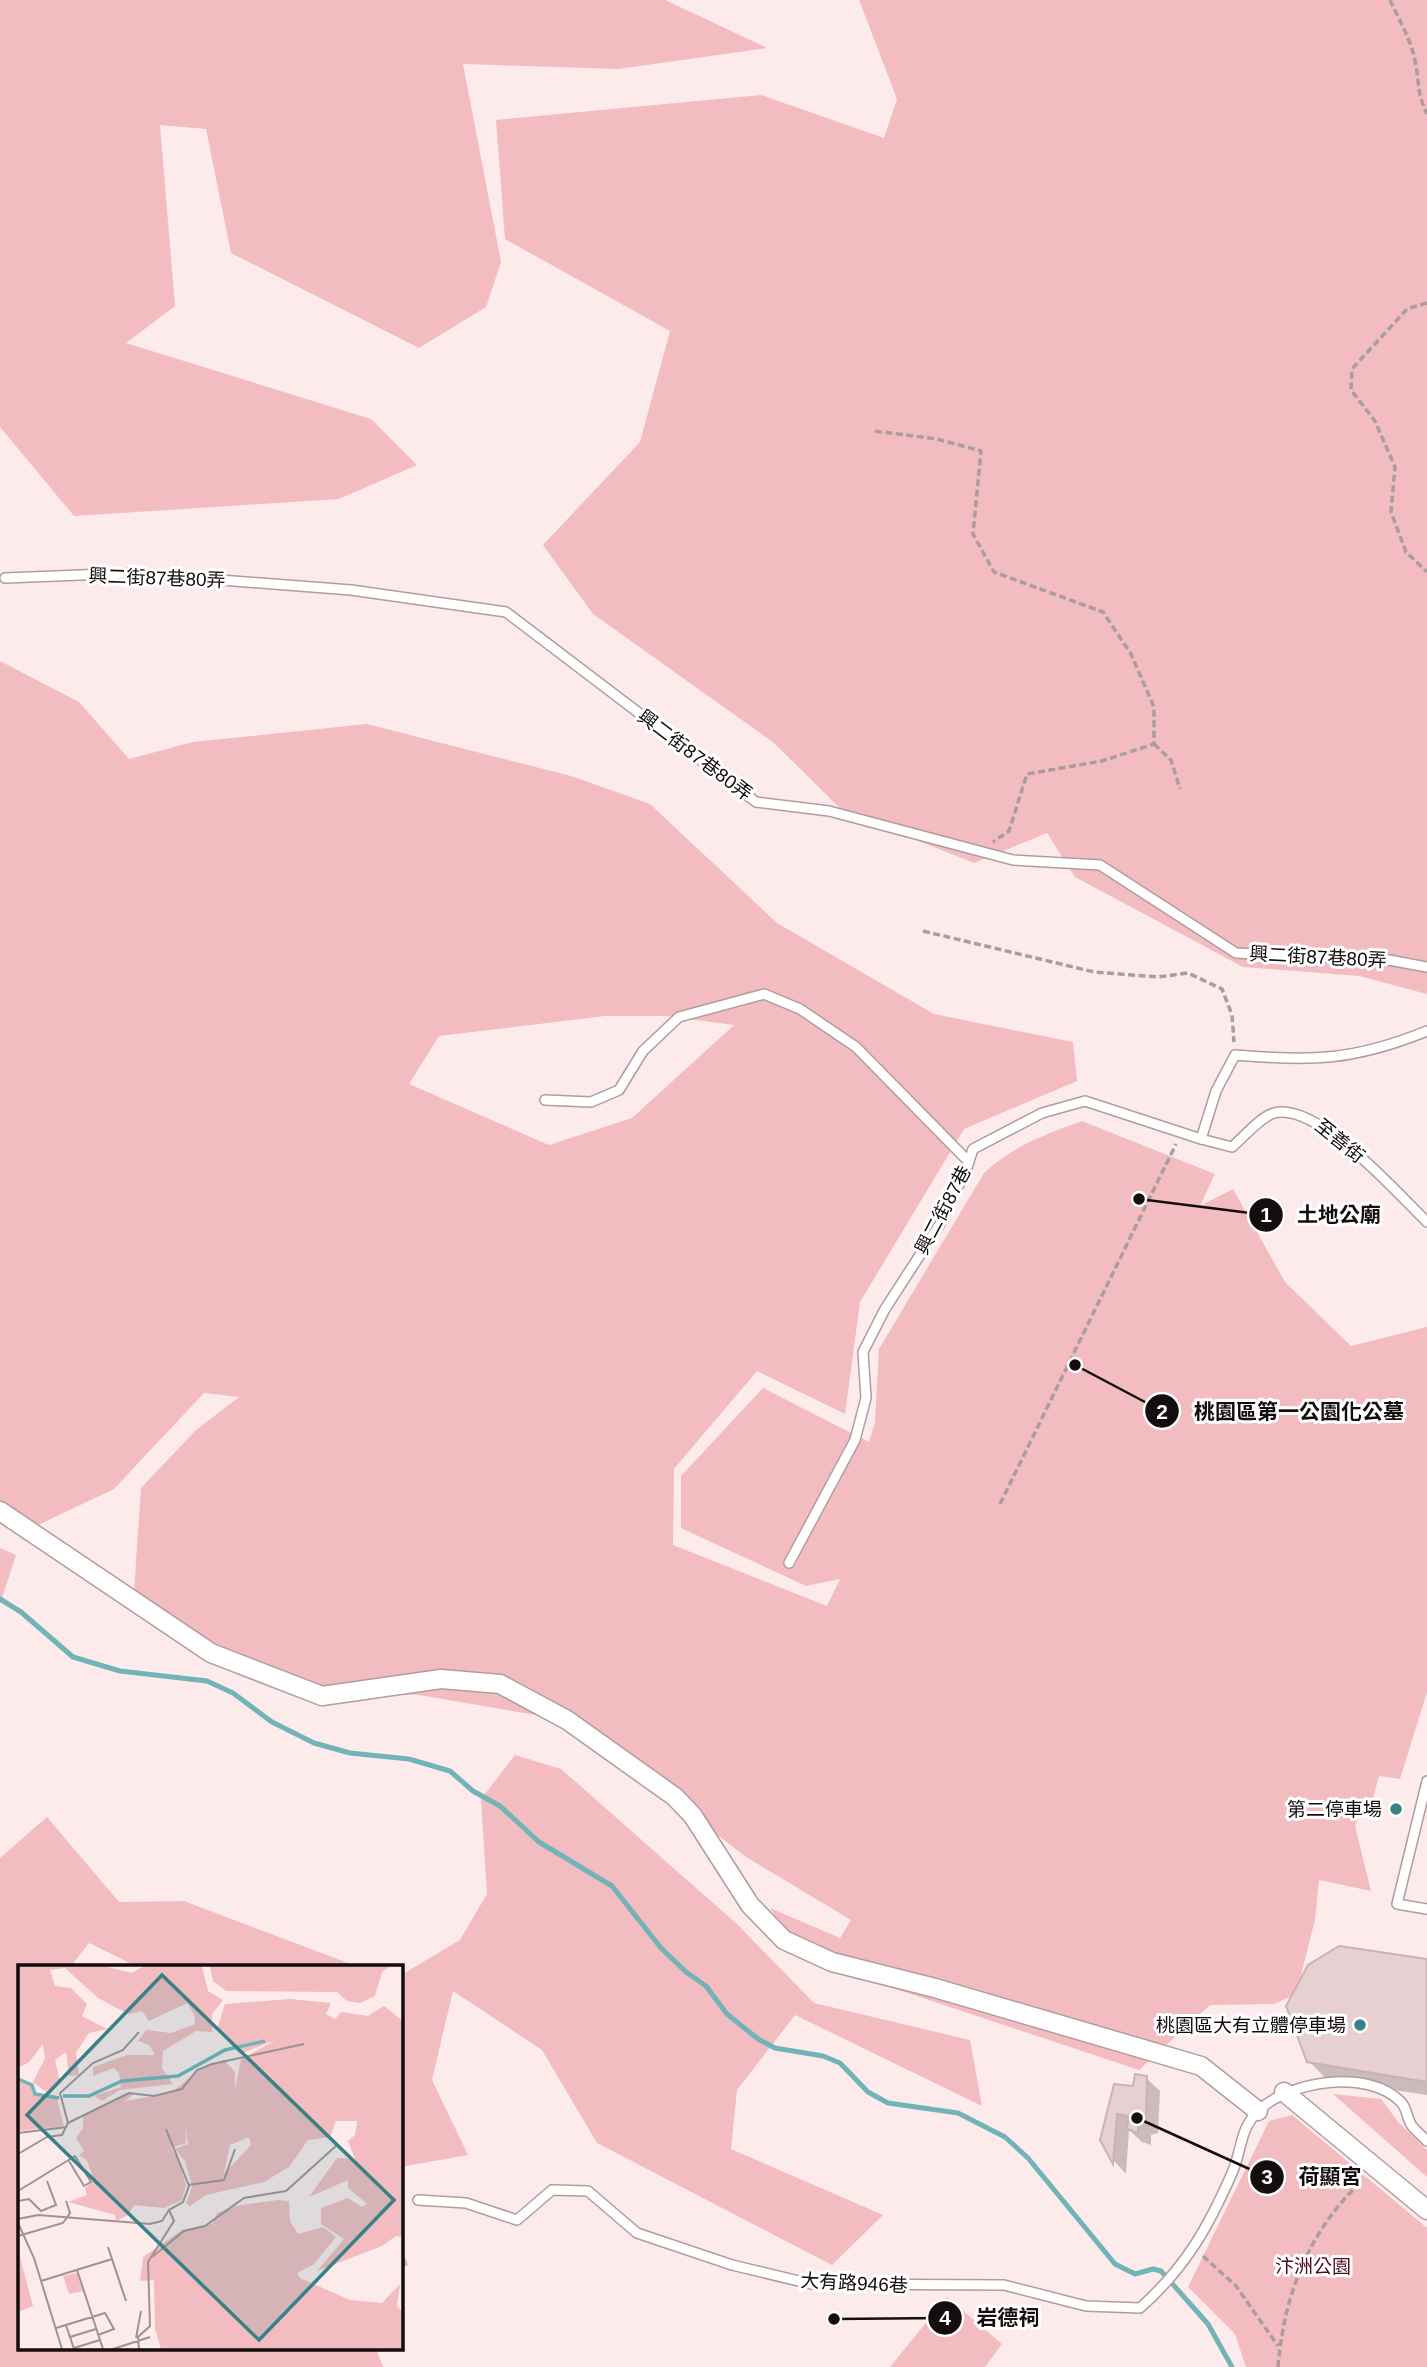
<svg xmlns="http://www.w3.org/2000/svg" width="1427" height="2367" viewBox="0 0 1427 2367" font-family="Arial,'Noto Sans TC',sans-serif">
  <rect width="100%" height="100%" fill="#fdebec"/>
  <!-- green -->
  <g fill="#f2bcc0" fill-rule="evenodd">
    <polygon points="0,0 665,0 767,48 618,69 463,64 501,262 486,307 419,348 231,253 206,129 160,125 175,306 126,343 371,419 417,465 339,499 74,516 0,427"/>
    <polygon points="859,0 1427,0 1427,994 1359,976 1243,967 1075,877 1047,833 974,863 843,811 774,743 593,614 543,545 640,442 670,331 505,239 496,120 761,95 884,138 897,99"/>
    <path d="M0 661 79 702 129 759 193 742 367 724 571 776 650 804 777 923 934 1014 1073 1042 1077 1081 964 1129 860 1302 845 1414 757 1371 674 1469 673 1545 827 1606 840 1579 806 1586 681 1528V1476L763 1388 869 1442 875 1422 879 1349 984 1173C1013 1146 1046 1134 1082 1121L1215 1174 1200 1206 1233 1189 1285 1282 1351 1346 1427 1327V1692L1400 1779 1379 1776 1372 1802 1359 1816 1355 1826 1371 1891 1319 1880 1315 1920 1296 1994 1274 2004 1210 2005 1139 2070 803 1958 770 1908 840 1938 851 1920 746 1857 571 1721 419 1695 285 1689 133 1606 141 1488 196 1430 239 1397 204 1393 114 1489 38 1525 0 1512ZM605 1016H666L734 1025 632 1118 549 1145 409 1084 439 1036Z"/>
    <polygon points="0,1548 16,1555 0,1604"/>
    <polygon points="515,1755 561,1769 737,1924 814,2003 970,2040 982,2106 795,2015 737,2090 731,2149 883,2215 832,2265 597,2143 542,2050 453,1991 432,2080 468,2155 401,2167 401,1975 460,1940 487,1894 481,1799"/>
    <polygon points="47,1817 119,1902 184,1901 356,1966 136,1966 89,1943 71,1966 19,1966 19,2348 376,2348 383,2367 0,2367 0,1858"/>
    <polygon points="1333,2094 1381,2099 1399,2123 1427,2150 1427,2177"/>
    <polygon points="1292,2115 1427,2228 1427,2367 1246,2367 1235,2334 1188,2287 1269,2121"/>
    <polygon points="947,2297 1002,2344 985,2367 890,2367"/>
  </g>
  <!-- shadow -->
  <g fill="#0003">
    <polygon points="1427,1961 1427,2095 1327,2080 1309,2061"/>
    <polygon points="1146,2078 1160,2091 1158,2133 1151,2135 1151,2145 1142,2142 1129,2130 1126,2174 1115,2162 1102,2139 1115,2086 1134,2088"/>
    <polygon points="401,2247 408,2265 401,2268"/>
  </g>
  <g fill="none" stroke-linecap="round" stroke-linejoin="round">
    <!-- stream -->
    <polyline stroke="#71b3b6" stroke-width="5" points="0,1599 21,1612 73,1657 120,1671 207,1681 233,1693 272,1722 314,1743 350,1753 409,1759 450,1771 473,1791 500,1806 539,1842 612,1886 661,1948 686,1972 706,1986 727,2014 758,2039 775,2048 823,2056 840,2063 868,2092 888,2103 958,2113 1005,2137 1028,2158 1115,2264 1135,2274 1153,2269 1161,2271 1208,2324 1232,2367"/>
  </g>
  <!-- building -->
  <g fill="#e7d0d2" stroke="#c9b3b4" stroke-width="2">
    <polygon points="1339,1946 1427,1959 1427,2082 1307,2062 1286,2006 1308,1965"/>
    <polygon points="1135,2074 1147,2076 1146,2121 1138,2122 1138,2133 1127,2129 1129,2116 1117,2114 1113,2164 1100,2140 1114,2084 1133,2086"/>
  </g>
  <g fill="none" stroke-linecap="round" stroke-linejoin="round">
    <!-- lane casing -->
    <g stroke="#b29c9d" stroke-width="12">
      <g id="lane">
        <polyline points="5,578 131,573 351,590 506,612 756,802 829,811 1013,860 1100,865 1236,953 1389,960 1427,967"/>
        <polyline points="545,1100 591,1102 619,1090 643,1051 679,1017 764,994 800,1009 856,1047 969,1162"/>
        <path d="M1201 1139 1232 1147C1243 1138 1260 1117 1274 1113 1317 1101 1397 1193 1427 1222"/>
        <path d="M789 1563 855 1440 866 1398 863 1352 885 1309 940 1224 949 1198 963 1179 973 1149 1042 1113 1085 1101 1201 1139 1216 1091 1235 1055C1314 1061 1353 1061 1427 1031"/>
        <polyline points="1427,1781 1397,1904 1427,1909"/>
        <path d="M418 2200 466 2203 517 2220 552 2190 588 2191 637 2233 732 2265 811 2284 1004 2285 1086 2306 1140 2308C1185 2268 1208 2228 1232 2173 1242 2151 1239 2130 1258 2111 1289 2081 1368 2068 1401 2102 1407 2108 1407 2119 1412 2126 1416 2131 1422 2136 1427 2141"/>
      </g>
    </g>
    <!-- street casing -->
    <g stroke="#b29c9d" stroke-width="21">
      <g id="street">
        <polyline points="0,1511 211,1653 322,1696 441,1679 500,1684 567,1720 675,1797 693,1816 750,1905 784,1940 832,1962 935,1988 1201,2066 1258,2111"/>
        <polyline points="1284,2092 1427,2210"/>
      </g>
    </g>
    <!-- path -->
    <g stroke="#ab9d9d" stroke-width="3.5" stroke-dasharray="7 3.5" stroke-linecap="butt">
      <path d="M1390 0C1399 20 1411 39 1415 61 1420 83 1416 91 1427 114"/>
      <polyline points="1427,303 1407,309 1352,369 1351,390 1375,421 1395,467 1391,512 1406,552 1427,572"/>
      <polyline points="875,431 937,439 981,451 973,534 994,572 1103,612 1131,654 1154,707 1154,744 1102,761 1027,774 1009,831 993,842"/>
      <polyline points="1154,744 1171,760 1180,789"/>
      <polyline points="923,931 1094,972 1158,977 1188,973 1222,989 1232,1015 1234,1042"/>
      <polyline points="1000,1504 1176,1144"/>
      <polyline points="1203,2256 1236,2286 1278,2346"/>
      <path d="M1278 2367C1284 2294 1309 2230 1363 2180"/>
    </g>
    <!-- lane -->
    <use href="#lane" stroke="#fff" stroke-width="9"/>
    <!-- street -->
    <use href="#street" stroke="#fff" stroke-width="18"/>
  </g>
  <!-- markers -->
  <g fill="#388184" stroke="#fff" stroke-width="2.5">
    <circle cx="1396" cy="1809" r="7"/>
    <circle cx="1360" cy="2025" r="7"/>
  </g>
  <g text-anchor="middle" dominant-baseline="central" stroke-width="6" stroke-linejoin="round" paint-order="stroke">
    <!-- street labels -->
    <g font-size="19" fill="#140d0d" stroke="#fff">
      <text transform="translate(157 578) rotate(2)">興二街87巷80弄</text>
      <text transform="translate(695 755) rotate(37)">興二街87巷80弄</text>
      <text transform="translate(1318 957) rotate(3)">興二街87巷80弄</text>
      <text transform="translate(1340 1141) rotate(39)">至善街</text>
      <text transform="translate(943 1210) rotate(-62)">興二街87巷</text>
      <text transform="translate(854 2283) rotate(3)">大有路946巷</text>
    </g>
    <!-- poi labels -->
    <g font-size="19" fill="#140d0d" stroke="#fff" text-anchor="end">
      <text x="1382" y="1809">第二停車場</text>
      <text x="1346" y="2025">桃園區大有立體停車場</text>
    </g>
    <!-- park labels -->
    <g font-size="19" fill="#4e0c1b" stroke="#fff">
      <text x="1313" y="2266">汴洲公園</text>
    </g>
  </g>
  <!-- overview -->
  <g transform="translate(18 1965)">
    <rect width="385" height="385" fill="#fdebec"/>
    <path d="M0 1H86L114 8 126 1H184L190 26 205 35 194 49V67L178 66 145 86 144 103 155 119 102 125 84 136 76 131 103 122 101 109 96 103 75 111V102L109 90H137L131 80 120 76 128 65 153 68 177 59 176 49 169 38 131 56 124 46 110 49 80 33 47 3 32 5 37 21 53 23 69 39 64 51 89 64 71 68 58 88 61 110 51 111 48 87 37 95 42 117 28 127 15 117 27 93 25 79 11 97 0 103ZM192 1H373L364 7 357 31 342 38 329 36 319 27 208 26 195 16ZM272 34 313 38 308 49 317 54 323 47 350 51 366 41 385 56V272L378 271 364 281 299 306 326 274 303 259V243L330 233 344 242 349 239 330 223V215L291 232 319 193 337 194 330 176 337 170 339 156H318L312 172 290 175 271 202 246 217 188 230 172 241 168 238 174 222 167 196 157 184 170 179 167 161 168 178 153 183 160 193 168 220 164 235 146 243 116 240 110 250 98 256 97 250 50 237 69 230 67 223 76 216 69 195 61 190 66 186 58 173 65 163V150L108 128 116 129 107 136 153 128 183 103 206 95 217 107V125L223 94 258 75 222 89 199 64 207 39ZM231 172 233 180 206 209 212 180ZM0 115 16 122 19 129 39 134 46 161 0 166ZM260 235 271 236 272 256 280 269 305 262 318 272 295 300 279 308 282 313 332 335 364 338 382 319 379 341 385 348V384H143L137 364 136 315 122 316 125 292 164 265 195 258 199 248 217 241ZM0 285 15 341 0 347ZM59 308 65 326 51 329 45 311Z" fill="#f2bcc0" fill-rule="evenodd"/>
    <path fill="none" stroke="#71b3b6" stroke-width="3.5" d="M0 114 14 120 17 129 41 133M45 131H71L104 116 160 111 207 85 247 76"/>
    <path fill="none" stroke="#a09293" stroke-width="2" d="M50 158 111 128 136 131 164 124 179 105 194 99 286 79M0 168 49 162M0 189 29 172 44 170 50 158 42 128 75 98 105 85 121 67M170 220 206 215 217 184M0 226 57 191 73 217 66 221 51 196M0 236 11 234 23 246 38 240 29 216M0 254 20 250 132 259 144 256 151 245M0 258 16 293 44 384M0 271 45 258 52 248 48 236M90 282 108 336M134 292 166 266 187 261 226 233 268 226 319 180M59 305 85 384M23 316 94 294M48 360 56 384M38 363 87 348 96 364 80 370M52 372 78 364M118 373 123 346M56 383 82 375M95 384 132 372M121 384 120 372 132 361 130 297 156 256 151 245 165 237 171 221 148 164"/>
    <path fill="#388184" fill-opacity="0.15" stroke="#388184" stroke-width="3.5" d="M144 10 376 235 241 375 9 150Z"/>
    <rect width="385" height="385" fill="none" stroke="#140d0d" stroke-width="3.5"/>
  </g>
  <!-- callouts -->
  <path fill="none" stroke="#140d0d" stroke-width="2.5" d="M1139 1199L1266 1215M1075 1365L1162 1411M1137 2118L1267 2177M834 2319L945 2318"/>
  <g fill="#140d0d" stroke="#fff" stroke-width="2.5">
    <circle cx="1139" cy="1199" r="7"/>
    <circle cx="1075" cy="1365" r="7"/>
    <circle cx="1137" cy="2118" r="7"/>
    <circle cx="834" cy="2319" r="7"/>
    <circle cx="1266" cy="1215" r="18"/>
    <circle cx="1162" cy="1411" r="18"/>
    <circle cx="1267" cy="2177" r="18"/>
    <circle cx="945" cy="2318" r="18"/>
  </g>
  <g font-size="21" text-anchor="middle" font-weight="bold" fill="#fff">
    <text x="1266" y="1222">1</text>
    <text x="1162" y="1419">2</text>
    <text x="1267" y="2184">3</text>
    <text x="945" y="2325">4</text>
  </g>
  <g font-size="21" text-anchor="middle" font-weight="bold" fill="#140d0d" stroke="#fff" stroke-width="6" stroke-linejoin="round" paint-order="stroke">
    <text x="1339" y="1222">土地公廟</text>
    <text x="1299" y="1419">桃園區第一公園化公墓</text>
    <text x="1330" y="2184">荷顯宮</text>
    <text x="1008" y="2325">岩德祠</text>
  </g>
</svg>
